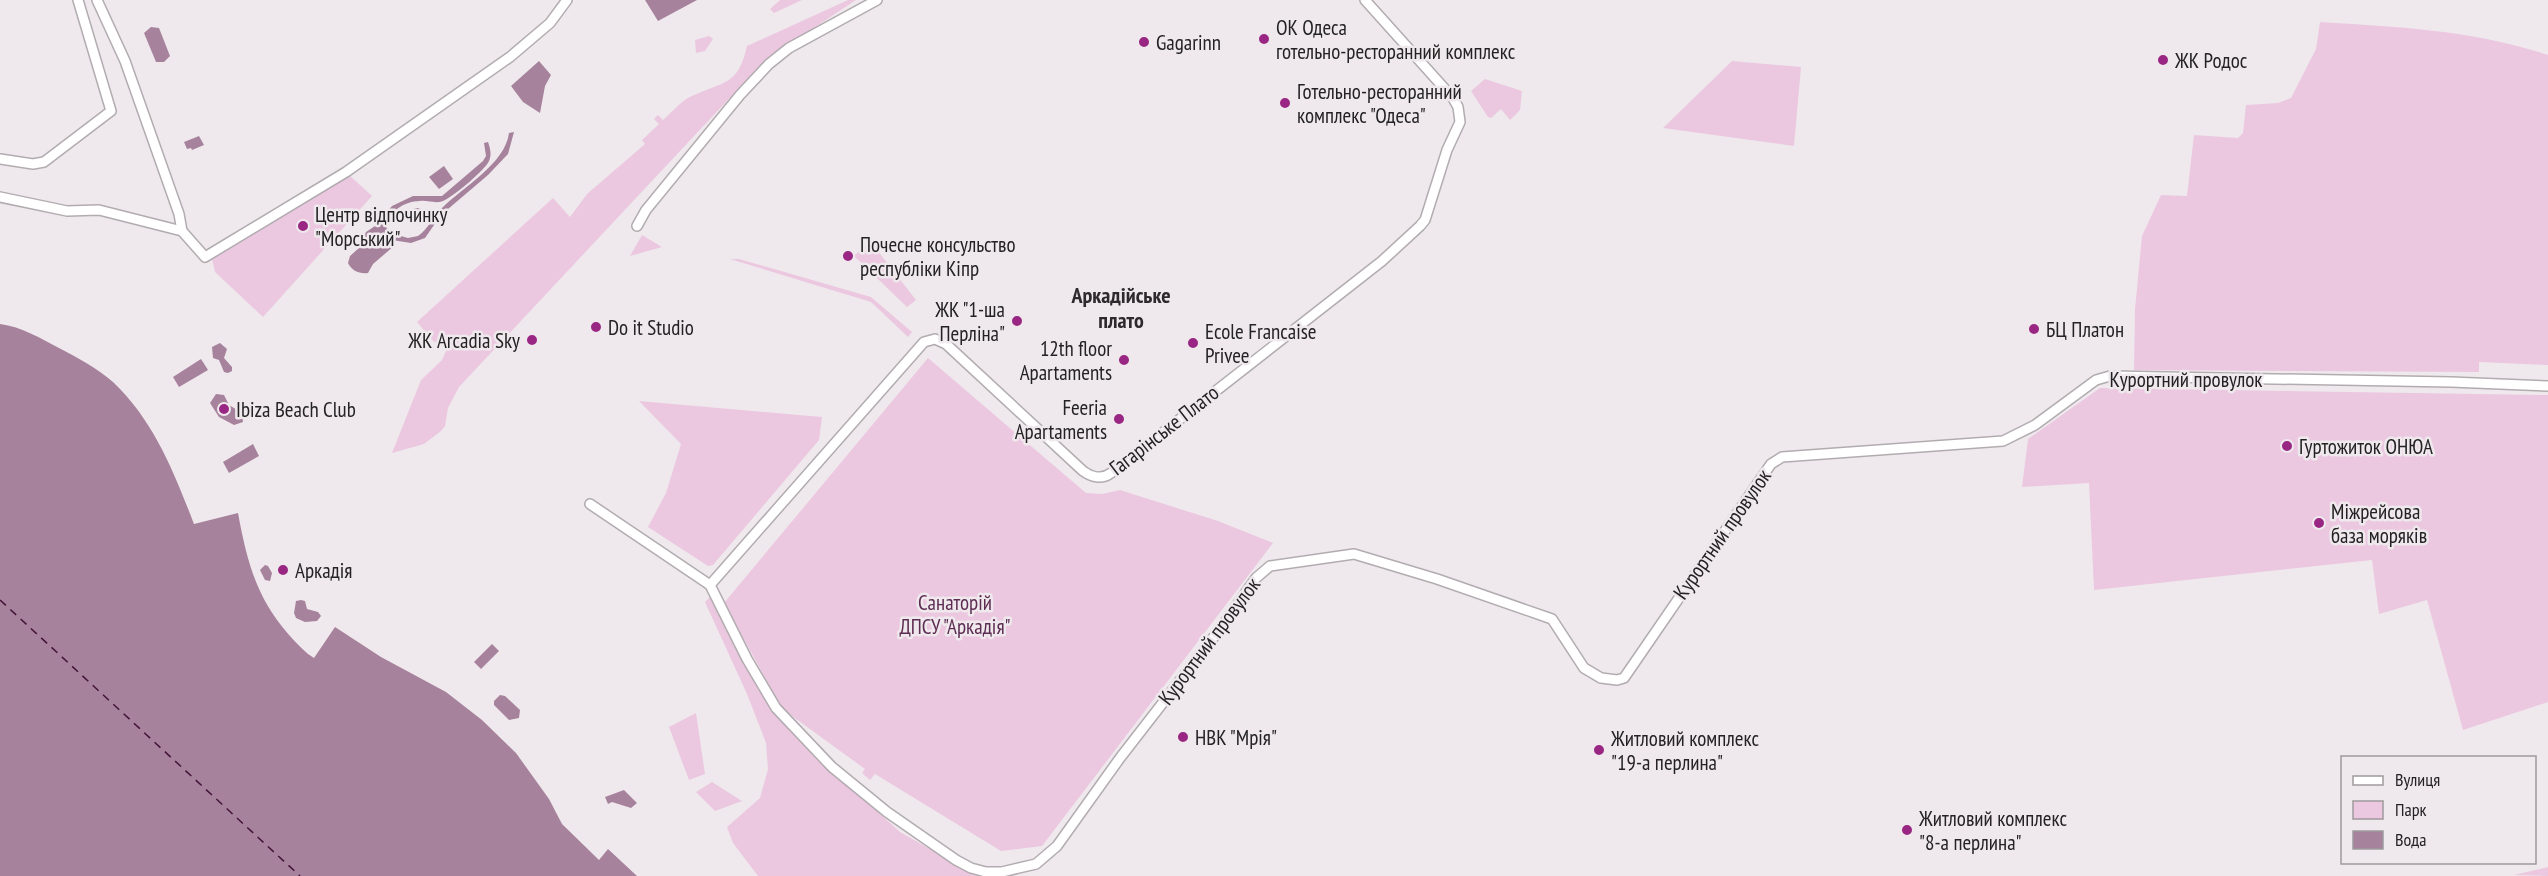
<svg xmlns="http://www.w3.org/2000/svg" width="2548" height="876" viewBox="0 0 2548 876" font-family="'PT Sans Narrow',sans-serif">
  <rect width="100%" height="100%" fill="#efe9ed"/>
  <!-- green -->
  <g fill="#ebc8e0">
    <polygon points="780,0 802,0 774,13 770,9"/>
    <path d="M848 0H856L779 51 755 71 459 387 448 408 445 426 441 431 424 444 392 453 421 380 442 360 451 340 434 342 417 322 553 198 570 217 587 194 645 144 642 140 659 124 654 119 658 115 663 120C672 112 682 100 692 96 724 81 738 86 747 46Z"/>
    <path d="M2320 22C2400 27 2471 30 2548 55V365L2479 362V372L2134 370 2135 309 2142 236 2161 195 2187 196 2194 135 2238 138 2243 133 2246 105 2278 103 2291 98 2316 49Z"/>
    <polygon points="709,36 713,39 705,51 696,53 695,40"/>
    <polygon points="1732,61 1801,67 1794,146 1663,128"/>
    <polygon points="1485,79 1522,91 1520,110 1510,120 1501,109 1491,118 1488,117 1471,91"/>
    <polygon points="347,173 372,196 263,317 215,272 211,255"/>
    <polygon points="642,235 662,247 630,256"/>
    <polygon points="870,241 916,300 907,307 854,256"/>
    <polygon points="730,259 739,259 871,297 912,332 908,337 871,302"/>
    <polygon points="928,358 1086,493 1102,494 1120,490 1218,521 1273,543 1042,846 1001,851 875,774 870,780 862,773 865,769 792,716 786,716 724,603"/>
    <polygon points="2100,388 2548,395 2548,702 2463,730 2427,600 2379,614 2372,560 2094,590 2089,483 2022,487 2028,439"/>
    <polygon points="639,401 822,417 819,440 713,565 708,566 648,527 666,493 681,444"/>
    <polygon points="712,595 744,660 815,755 900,832 977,876 758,876 733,843 727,827 760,798 768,769 766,743 747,694 705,602"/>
    <polygon points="696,713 705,774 689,780 669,727"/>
    <polygon points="712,782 742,801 715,811 696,792"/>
    <polygon points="2548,867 2548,876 2514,875"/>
  </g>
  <!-- water -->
  <g fill="#a7829c">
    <polygon points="645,0 697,0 658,21"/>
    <polygon points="151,27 159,28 170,56 164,62 156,62 144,33"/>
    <polygon points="539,61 551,75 545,86 540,113 523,102 511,86"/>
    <path d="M514 132 508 154 488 175 441 215 425 238 411 243 392 240 394 246 373 264 368 273C359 274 352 271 348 263L350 256 360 247 366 232 375 226 392 206 413 196H442L483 161 486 156 484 143 488 142C490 148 492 154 489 161 485 170 453 197 443 201 435 204 428 200 420 201 405 201 387 212 386 227L390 233 408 238 418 236C428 229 433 217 442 208 463 187 505 164 509 133Z"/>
    <polygon points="199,136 204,145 192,150 191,148 187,149 184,142"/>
    <polygon points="444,166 453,179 439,189 429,177"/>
    <circle cx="417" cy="215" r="7"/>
    <path d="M0 324C22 327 40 338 59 348 78 358 97 368 113 382 154 421 174 472 194 524L238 513C249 573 261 611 308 654L314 658 335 627 381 657 446 692 482 720 516 753 549 799 562 824 599 860 608 849 637 876H0Z"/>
    <polygon points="220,343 227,349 224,358 232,367 232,371 228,373 224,372 219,360 213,358 212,347"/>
    <polygon points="201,359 208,370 179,387 173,377"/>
    <polygon points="216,394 224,395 229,405 242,413 243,422 234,425 219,417 210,403"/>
    <polygon points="253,444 259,456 229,473 223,462"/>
    <polygon points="265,565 268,566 272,573 270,581 265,580 260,570"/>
    <polygon points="301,600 305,601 307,609 318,612 321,616 317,621 305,622 296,618 294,613 296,601"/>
    <polygon points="492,644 499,651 481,669 474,662"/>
    <polygon points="500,695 505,696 520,710 519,718 509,720 494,705 494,701"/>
    <polygon points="624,790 637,803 631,808 612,802 608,804 605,797"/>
  </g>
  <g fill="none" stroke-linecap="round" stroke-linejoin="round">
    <!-- ferry -->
    <polyline stroke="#431439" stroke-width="1.5" stroke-dasharray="8 6" stroke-linecap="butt" points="0,600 300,876"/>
    <!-- minor casing -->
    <g stroke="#b2acb0" stroke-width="12">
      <g id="minor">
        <polyline points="97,0 125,61 179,214 182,231"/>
        <polyline points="0,159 33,164 44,162 111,111 78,0"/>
        <polyline points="0,197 67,211 99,210 182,231 205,257 346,172 510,57 550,23 567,0"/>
        <polyline points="637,226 646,210 740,95 769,64 789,48 877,0"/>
        <polyline points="590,504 710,585 747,659 776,708 832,767 887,812 956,860 971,868 986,872 1002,872 1036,864 1057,846 1120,758 1220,629 1256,578 1270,566 1354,554 1437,579 1552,619 1584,668 1601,678 1617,680 1624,678 1771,464 1782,457 2003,441 2035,425 2096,380 2110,376 2451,382 2548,386"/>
        <path d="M710 585 924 342 935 339 946 344 1083 471C1091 477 1102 480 1111 473L1382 261 1420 226 1425 220 1447 150 1460 122 1458 107 1453 98 1365 0"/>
      </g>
    </g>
    <!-- minor -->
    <use href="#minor" stroke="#fff" stroke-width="9"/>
  </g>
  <!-- markers -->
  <g fill="#992683" stroke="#efe9ed" stroke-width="2">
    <circle cx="1264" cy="39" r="6"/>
    <circle cx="1144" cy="42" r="6"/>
    <circle cx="2163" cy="60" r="6"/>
    <circle cx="1285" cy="103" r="6"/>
    <circle cx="303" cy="226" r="6"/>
    <circle cx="848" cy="256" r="6"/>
    <circle cx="1017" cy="321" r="6"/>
    <circle cx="596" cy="327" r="6"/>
    <circle cx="2034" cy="329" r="6"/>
    <circle cx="532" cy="340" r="6"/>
    <circle cx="1193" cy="343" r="6"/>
    <circle cx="1124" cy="360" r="6"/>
    <circle cx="224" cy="409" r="6"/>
    <circle cx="1119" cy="419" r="6"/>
    <circle cx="2287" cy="446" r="6"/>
    <circle cx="2319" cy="523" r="6"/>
    <circle cx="283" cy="570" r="6"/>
    <circle cx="1183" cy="737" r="6"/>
    <circle cx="1599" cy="750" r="6"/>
    <circle cx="1907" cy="830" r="6"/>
  </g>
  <g text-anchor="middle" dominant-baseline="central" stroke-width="5" stroke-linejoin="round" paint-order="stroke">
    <!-- poi labels -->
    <g font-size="21" fill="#242223" stroke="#efe9ed" text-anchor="start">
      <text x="1276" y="27">ОК Одеса<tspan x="1276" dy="24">готельно-ресторанний комплекс</tspan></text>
      <text x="1156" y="42">Gagarinn</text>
      <text x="2175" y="60">ЖК Родос</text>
      <text x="1297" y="91">Готельно-ресторанний<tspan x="1297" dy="24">комплекс "Одеса"</tspan></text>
      <text x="315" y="214">Центр відпочинку<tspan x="315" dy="24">"Морський"</tspan></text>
      <text x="860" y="244">Почесне консульство<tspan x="860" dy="24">республіки Кіпр</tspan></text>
      <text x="1005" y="309" text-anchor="end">ЖК "1-ша<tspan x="1005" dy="24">Перліна"</tspan></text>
      <text x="608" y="327">Do it Studio</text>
      <text x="2046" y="329">БЦ Платон</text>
      <text x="1205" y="331">Ecole Francaise<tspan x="1205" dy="24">Privee</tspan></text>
      <text x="520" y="340" text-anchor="end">ЖК Arcadia Sky</text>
      <text x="1112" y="348" text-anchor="end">12th floor<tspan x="1112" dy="24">Apartaments</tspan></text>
      <text x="1107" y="407" text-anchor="end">Feeria<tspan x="1107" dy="24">Apartaments</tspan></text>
      <text x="236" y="409">Ibiza Beach Club</text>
      <text x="2299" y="446">Гуртожиток ОНЮА</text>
      <text x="2331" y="511">Міжрейсова<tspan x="2331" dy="24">база моряків</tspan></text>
      <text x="295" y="570">Аркадія</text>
      <text x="1195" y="737">НВК "Мрія"</text>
      <text x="1611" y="738">Житловий комплекс<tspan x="1611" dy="24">"19-а перлина"</tspan></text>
      <text x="1919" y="818">Житловий комплекс<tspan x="1919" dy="24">"8-а перлина"</tspan></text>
    </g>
    <!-- street labels -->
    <g font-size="21" fill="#242223" stroke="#efe9ed">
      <text x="2186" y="379">Курортний провулок</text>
      <text transform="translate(1164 430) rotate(-38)">Гагарінське Плато</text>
      <text transform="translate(1722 534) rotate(-55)">Курортний провулок</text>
      <text transform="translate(1209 641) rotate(-53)">Курортний провулок</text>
    </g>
    <!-- park labels -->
    <g font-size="21" fill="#5d2c52" stroke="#efe9ed">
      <text x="955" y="602">Санаторій<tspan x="955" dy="24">ДПСУ "Аркадія"</tspan></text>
    </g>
    <!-- neighbourhood labels -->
    <g font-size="22" font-weight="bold" fill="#2d292c" stroke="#efe9ed">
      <text x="1121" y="295">Аркадійське<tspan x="1121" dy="25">плато</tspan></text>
    </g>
  </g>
  <!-- legend -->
  <rect x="2341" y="756" width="195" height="108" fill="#efe9ed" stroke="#9e999c" stroke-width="1.5"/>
  <rect x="2353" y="776" width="30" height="9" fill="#ffffff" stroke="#9e999c" stroke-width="1.5"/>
  <text x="2395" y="786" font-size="18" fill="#242223">Вулиця</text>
  <rect x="2353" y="801" width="30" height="18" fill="#ebc8e0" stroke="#9e999c" stroke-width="1.5"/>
  <text x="2395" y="816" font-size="18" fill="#242223">Парк</text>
  <rect x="2353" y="831" width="30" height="18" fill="#a7829c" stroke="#9e999c" stroke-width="1.5"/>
  <text x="2395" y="846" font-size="18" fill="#242223">Вода</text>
</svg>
